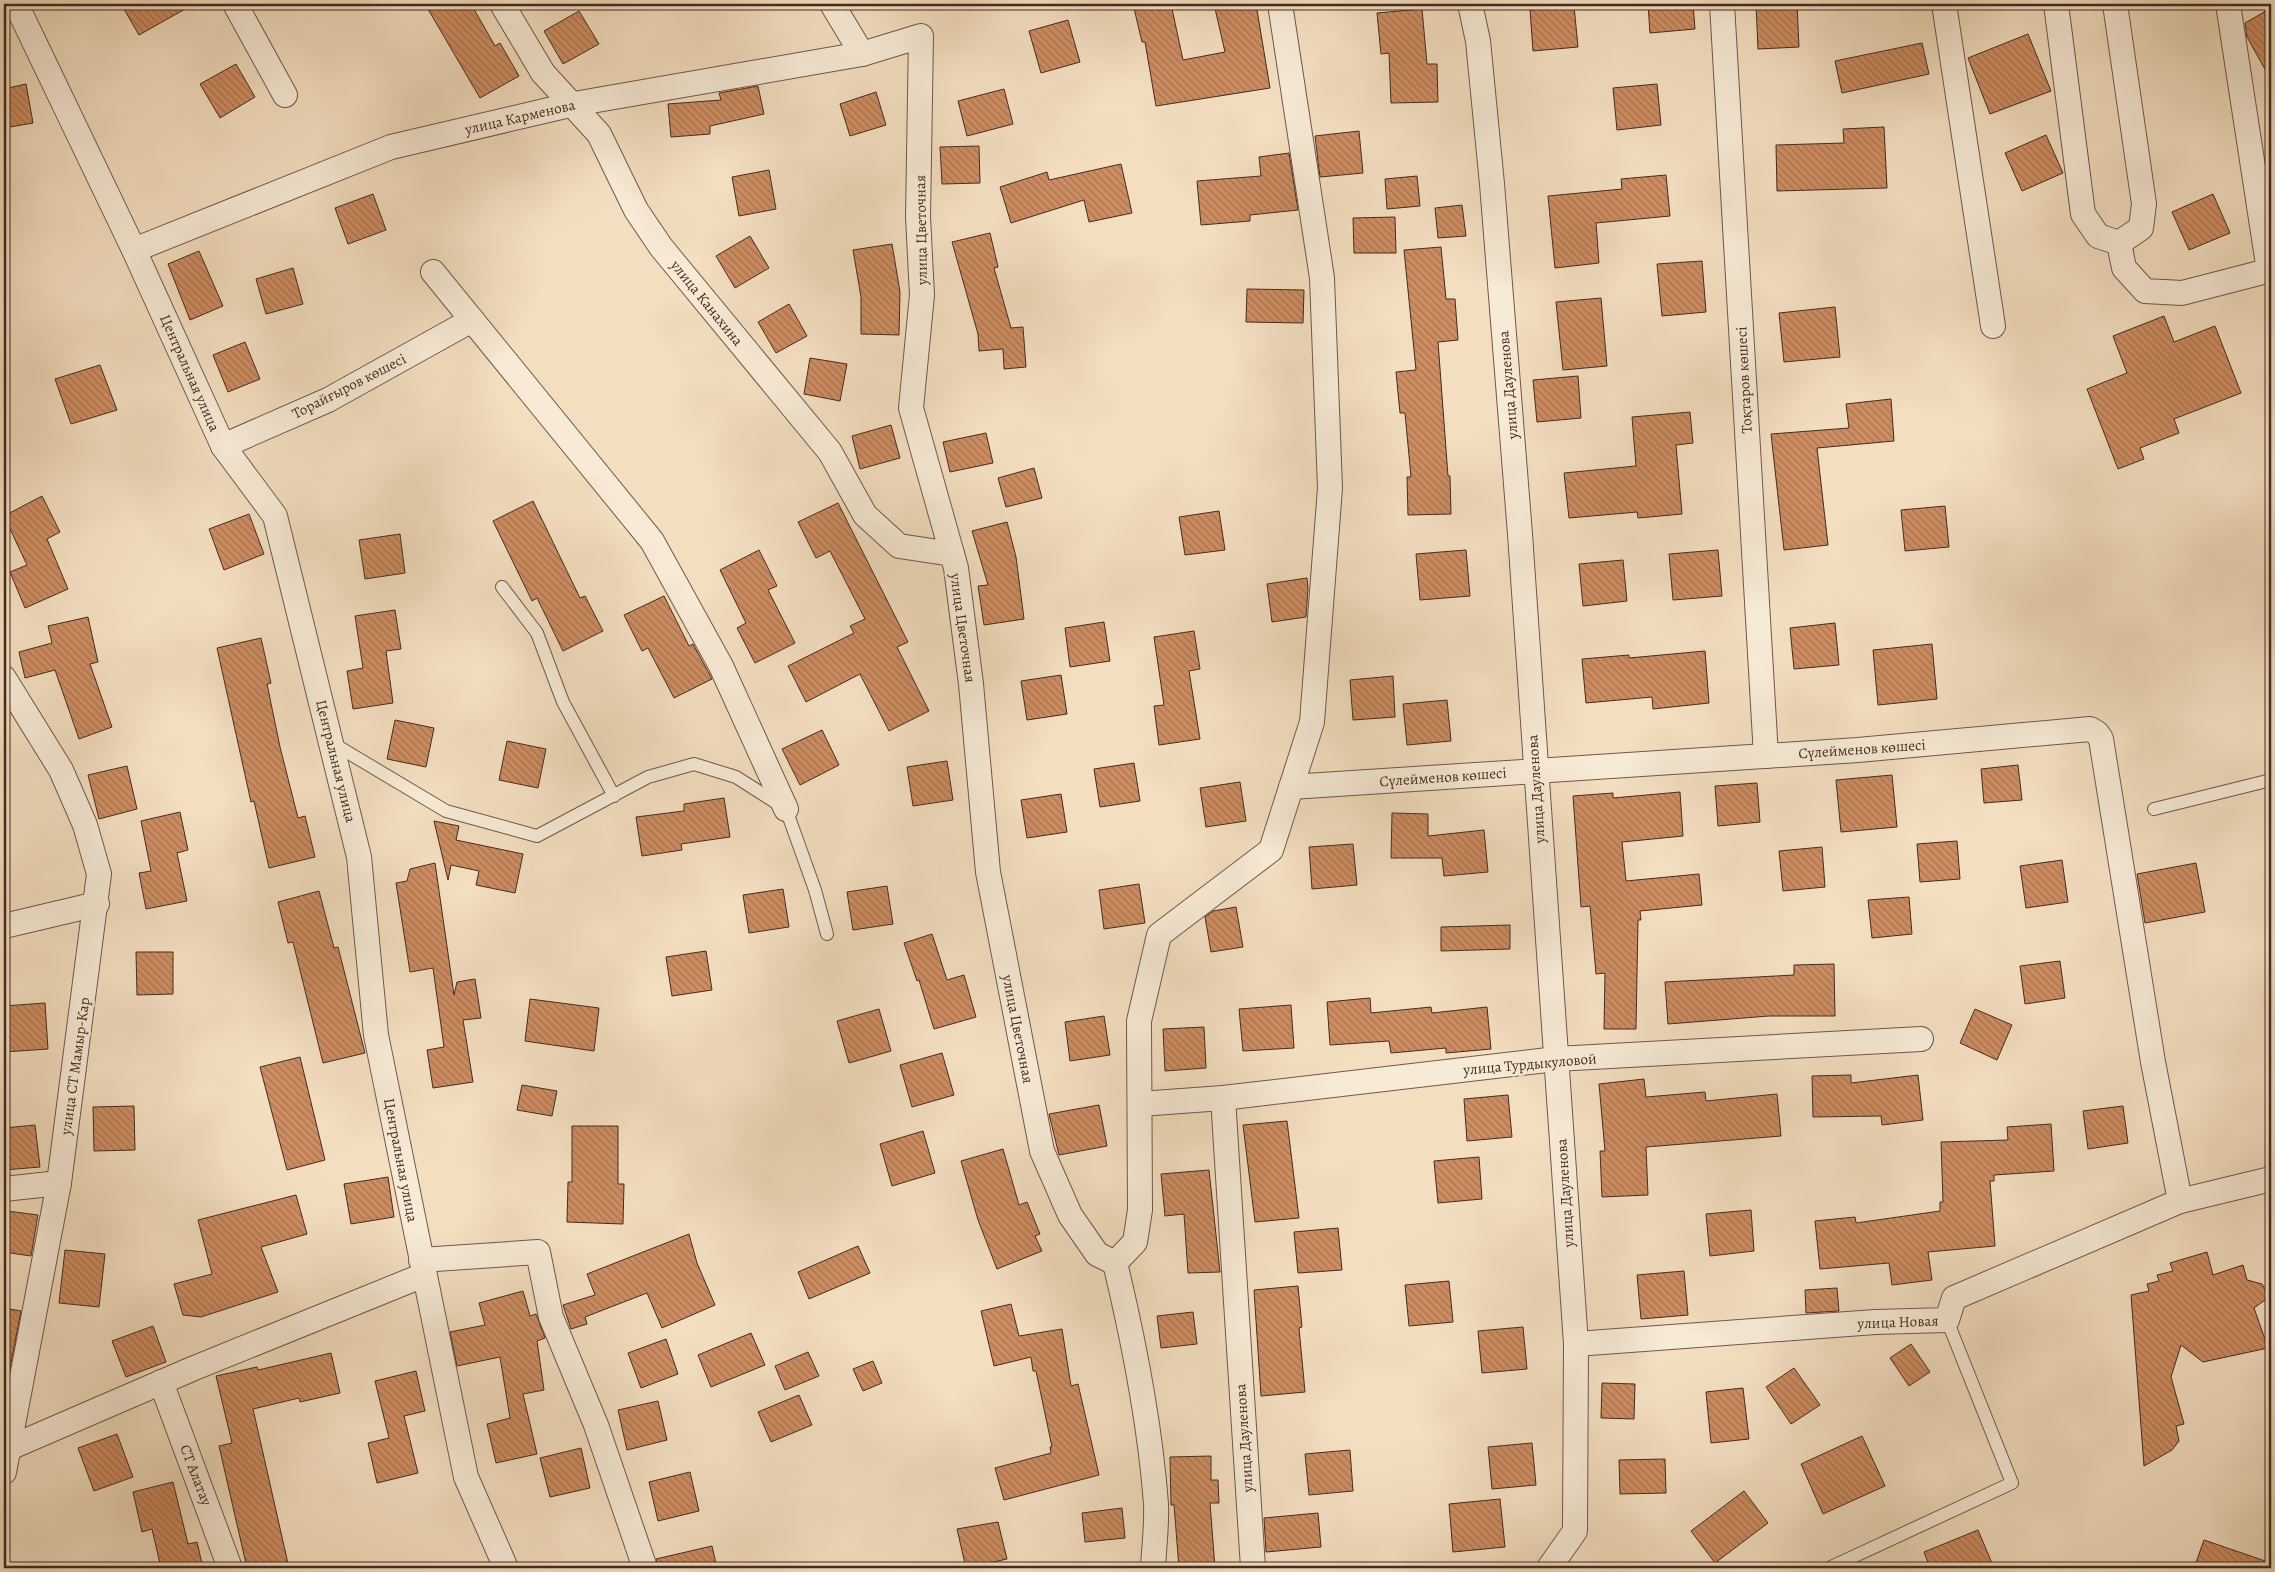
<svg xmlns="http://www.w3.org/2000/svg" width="2275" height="1572" viewBox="0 0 2275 1572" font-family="Alegreya,serif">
  <defs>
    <pattern id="building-back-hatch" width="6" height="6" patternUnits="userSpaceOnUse" patternTransform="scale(1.25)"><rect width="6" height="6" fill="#ce8d62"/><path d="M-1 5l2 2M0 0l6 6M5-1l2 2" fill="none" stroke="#a97350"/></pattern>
  </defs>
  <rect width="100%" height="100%" fill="#f3dec0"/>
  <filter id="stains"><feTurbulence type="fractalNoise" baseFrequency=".004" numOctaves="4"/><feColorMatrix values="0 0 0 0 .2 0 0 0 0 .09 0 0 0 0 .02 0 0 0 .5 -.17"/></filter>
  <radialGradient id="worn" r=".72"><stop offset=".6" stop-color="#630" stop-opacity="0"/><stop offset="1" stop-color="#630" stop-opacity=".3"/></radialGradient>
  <!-- building -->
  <g fill="url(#building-back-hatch)" stroke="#442b1f">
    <polygon points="121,4 194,4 139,35"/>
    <polygon points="425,4 471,4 495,46 500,43 519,76 480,98"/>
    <polygon points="1133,4 1171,4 1183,60 1225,52 1214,4 1256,4 1270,88 1156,106 1145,42 1142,42"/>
    <polygon points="1648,4 1693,4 1695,29 1650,33"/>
    <polygon points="1756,4 1797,4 1799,47 1758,49"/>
    <polygon points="1574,6 1578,47 1533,51 1530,10"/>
    <polygon points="2271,8 2271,80 2247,37 2245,23"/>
    <polygon points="1422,9 1427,64 1437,64 1438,102 1391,103 1389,53 1381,54 1377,13"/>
    <polygon points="579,11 599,44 563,64 544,31"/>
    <polygon points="1068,20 1080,62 1041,73 1029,31"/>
    <polygon points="2028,34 2051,91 1990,114 1968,58"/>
    <polygon points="1922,43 1929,74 1842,93 1835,61"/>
    <polygon points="236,64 255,97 220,118 200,84"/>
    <polygon points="26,84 33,123 4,128 4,89"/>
    <polygon points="1657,84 1661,125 1617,130 1613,88"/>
    <polygon points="758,86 764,114 710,126 710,134 671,137 668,104 721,100 719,93"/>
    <polygon points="1004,89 1013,124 967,136 958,101"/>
    <polygon points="876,92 886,125 850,136 840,104"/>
    <polygon points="1884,127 1887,188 1777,191 1776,145 1844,143 1843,129"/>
    <polygon points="1359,131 1363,173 1320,177 1315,136"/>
    <polygon points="2046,135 2063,173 2022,191 2005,153"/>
    <polygon points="979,146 980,183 942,184 940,147"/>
    <polygon points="1289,153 1298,210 1250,215 1250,221 1201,225 1197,181 1261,176 1259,157"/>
    <polygon points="1121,164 1132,213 1089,222 1084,200 1011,223 1000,187 1047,172 1049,180"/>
    <polygon points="769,170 776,209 739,216 732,177"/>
    <polygon points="1666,175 1670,216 1596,223 1599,263 1555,268 1548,196 1622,189 1621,179"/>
    <polygon points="1417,176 1420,206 1387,209 1385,179"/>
    <polygon points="373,194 386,230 348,244 335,208"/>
    <polygon points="2213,194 2230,233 2189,250 2172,212"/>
    <polygon points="1462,205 1466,236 1438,238 1435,208"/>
    <polygon points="1395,217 1396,253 1354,253 1353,218"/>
    <polygon points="990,233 998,267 994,268 1011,328 1023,327 1026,367 1004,369 1003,349 979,351 978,334 952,242"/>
    <polygon points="750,236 769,268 735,288 716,256"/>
    <polygon points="892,244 900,292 899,335 861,334 861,297 853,250"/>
    <polygon points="1441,247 1446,299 1455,299 1458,340 1438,342 1448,476 1450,476 1451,514 1408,515 1407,477 1411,477 1405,413 1400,413 1396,372 1416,370 1404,250"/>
    <polygon points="199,251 223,306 190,320 168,264"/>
    <polygon points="1702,261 1706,312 1662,316 1657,264"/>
    <polygon points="293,268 303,304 266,314 256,279"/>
    <polygon points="1247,289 1304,290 1303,323 1246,322"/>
    <polygon points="1601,298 1607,366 1563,370 1556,302"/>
    <polygon points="789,304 807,336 776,353 758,322"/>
    <polygon points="1835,307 1840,357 1784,362 1779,313"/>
    <polygon points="2164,316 2174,342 2215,326 2241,393 2174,419 2179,433 2140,448 2144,459 2118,469 2087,389 2127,373 2113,336"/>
    <polygon points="245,342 260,379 228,392 213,355"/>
    <polygon points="810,358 847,364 840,401 804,394"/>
    <polygon points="100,365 117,410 71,424 55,379"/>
    <polygon points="1578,376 1581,418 1537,422 1533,380"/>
    <polygon points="1891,399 1894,441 1817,448 1828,545 1784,550 1771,434 1849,428 1846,404"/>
    <polygon points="1690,412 1693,443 1676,445 1682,514 1638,518 1637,512 1569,518 1564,473 1636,466 1632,417"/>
    <polygon points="891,425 900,458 860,469 852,436"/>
    <polygon points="986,433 993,463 950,472 943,442"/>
    <polygon points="1034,468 1042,498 1006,507 998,478"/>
    <polygon points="42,496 60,532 47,539 68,589 25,608 10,572 27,565 4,516"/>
    <polygon points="533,501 580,598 585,596 603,631 563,651 537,598 532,601 493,521"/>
    <polygon points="838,503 908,642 897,647 929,711 889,731 860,674 806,702 788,666 854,633 850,626 865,619 830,551 816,558 798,522"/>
    <polygon points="1945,506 1949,547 1905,551 1901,510"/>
    <polygon points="1219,511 1225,550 1185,555 1179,517"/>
    <polygon points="249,514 264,554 224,570 209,529"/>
    <polygon points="1007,522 1016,557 1024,619 984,625 978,586 988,585 972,531"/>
    <polygon points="400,534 405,573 365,579 359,540"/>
    <polygon points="759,550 777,586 768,590 795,643 755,663 737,628 746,623 720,570"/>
    <polygon points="1466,550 1470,596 1420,600 1416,554"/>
    <polygon points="1718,550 1722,596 1673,600 1669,554"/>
    <polygon points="1623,560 1627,601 1583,606 1579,564"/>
    <polygon points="1307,578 1308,588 1306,617 1272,622 1267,584"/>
    <polygon points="664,596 689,646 693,644 712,679 674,698 648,648 642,651 624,615"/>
    <polygon points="395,610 401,649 386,651 393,703 353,709 347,671 363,668 355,616"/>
    <polygon points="88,617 98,662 90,664 112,727 79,739 55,670 25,678 19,652 52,643 48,626"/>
    <polygon points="1104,622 1110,661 1070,667 1065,628"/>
    <polygon points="1835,623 1839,665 1794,669 1790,628"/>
    <polygon points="1194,631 1200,669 1189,671 1200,739 1159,745 1154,706 1164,705 1154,637"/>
    <polygon points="261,638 271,683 267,684 280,747 298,818 305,816 315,857 269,868 254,801 251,802 217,648"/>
    <polygon points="1932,644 1937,699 1878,705 1873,650"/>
    <polygon points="1705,651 1709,703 1653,709 1652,697 1586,703 1582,659 1629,655 1629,658"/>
    <polygon points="1061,675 1067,714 1027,720 1021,681"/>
    <polygon points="1393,676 1395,717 1353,720 1350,680"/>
    <polygon points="1447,700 1451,741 1407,745 1403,704"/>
    <polygon points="395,720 434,728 426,767 387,759"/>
    <polygon points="822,730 839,765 800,785 782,749"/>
    <polygon points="507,741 546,749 538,788 499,780"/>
    <polygon points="947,761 953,800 913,806 907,767"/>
    <polygon points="1134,763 1140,801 1100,807 1094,769"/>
    <polygon points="2018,765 2022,800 1984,803 1981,769"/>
    <polygon points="127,766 137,809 99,819 88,775"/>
    <polygon points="1892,775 1897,827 1841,832 1836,780"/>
    <polygon points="1240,782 1246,821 1206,827 1200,788"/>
    <polygon points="1757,783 1760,822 1718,826 1715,786"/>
    <polygon points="1680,792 1683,836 1622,842 1626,881 1699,874 1702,905 1640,911 1641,920 1638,920 1636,1029 1604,1029 1605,973 1596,974 1590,906 1581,907 1573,796 1613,793 1613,798"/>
    <polygon points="1061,794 1067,832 1027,838 1021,800"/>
    <polygon points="724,798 730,837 681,844 682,850 642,856 636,817 684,811 684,804"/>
    <polygon points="180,812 188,850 177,853 187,901 146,909 139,873 151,871 141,821"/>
    <polygon points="1392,813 1428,814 1428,836 1484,830 1488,872 1444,876 1442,858 1391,858"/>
    <polygon points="434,821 459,826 456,840 523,854 515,893 476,885 479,871 451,865 448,880"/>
    <polygon points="1957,841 1960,879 1920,882 1917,844"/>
    <polygon points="1353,844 1357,885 1312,889 1309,847"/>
    <polygon points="1822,847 1825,887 1783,891 1779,851"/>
    <polygon points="2062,860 2068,902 2026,908 2020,866"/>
    <polygon points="435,863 454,995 457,982 475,979 481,1018 463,1020 473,1082 433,1088 427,1050 444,1047 433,968 410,972 396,883 407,881 410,869"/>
    <polygon points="2196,863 2205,912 2145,923 2137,874"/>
    <polygon points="1139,884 1145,923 1104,929 1099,890"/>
    <polygon points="887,886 893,924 853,930 847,892"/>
    <polygon points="783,889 789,927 749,933 743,895"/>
    <polygon points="319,891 334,948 338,947 365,1053 323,1063 293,942 288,943 278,902"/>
    <polygon points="1909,897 1912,934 1872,938 1868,900"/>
    <polygon points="1236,907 1243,947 1211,952 1205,917 1213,911"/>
    <polygon points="1510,925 1510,949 1441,951 1441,927"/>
    <polygon points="932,934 947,980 964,975 976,1017 934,1029 919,980 917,981 904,943"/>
    <polygon points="706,951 712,990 672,996 666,957"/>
    <polygon points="136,952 173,952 173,994 137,995"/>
    <polygon points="2060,961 2065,998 2025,1004 2020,966"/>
    <polygon points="1834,964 1835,1016 1769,1016 1668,1024 1665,982 1794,975 1794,965"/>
    <polygon points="1370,998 1371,1013 1431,1007 1432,1013 1487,1007 1491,1049 1446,1053 1446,1048 1391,1053 1389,1041 1330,1045 1327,1002"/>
    <polygon points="530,999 599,1008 594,1051 525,1041"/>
    <polygon points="45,1003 48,1049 4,1052 4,1006"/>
    <polygon points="1291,1005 1294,1048 1243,1051 1239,1009"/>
    <polygon points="879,1009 891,1051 849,1063 837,1021"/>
    <polygon points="1975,1009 2012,1025 1997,1060 1960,1043"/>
    <polygon points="1104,1016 1110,1055 1070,1061 1065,1022"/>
    <polygon points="1204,1027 1206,1068 1165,1071 1163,1029"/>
    <polygon points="942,1053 954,1095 912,1107 900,1065"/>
    <polygon points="300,1057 325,1160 287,1170 260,1067"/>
    <polygon points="1851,1075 1851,1083 1918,1075 1923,1120 1882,1125 1881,1116 1813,1117 1812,1076"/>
    <polygon points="1644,1079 1646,1097 1705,1092 1706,1101 1777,1094 1781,1136 1646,1147 1648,1195 1602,1197 1600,1151 1605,1151 1599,1084"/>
    <polygon points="522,1085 557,1091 552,1116 517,1110"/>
    <polygon points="1508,1095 1512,1137 1467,1141 1464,1099"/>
    <polygon points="1099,1105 1107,1146 1059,1155 1049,1114"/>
    <polygon points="134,1106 135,1150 94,1151 93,1107"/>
    <polygon points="2123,1106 2128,1143 2088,1149 2083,1111"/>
    <polygon points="1287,1121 1299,1218 1255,1222 1243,1125"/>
    <polygon points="2051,1124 2054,1171 1994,1175 1994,1181 1990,1181 1995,1246 1928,1252 1932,1280 1892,1285 1889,1263 1820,1269 1815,1221 1855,1217 1856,1223 1940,1211 1940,1202 1943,1202 1941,1142 2008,1140 2007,1127"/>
    <polygon points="35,1125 40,1167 4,1170 4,1128"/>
    <polygon points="572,1126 618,1126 618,1184 624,1184 623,1224 567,1222 568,1182 572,1182"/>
    <polygon points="923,1131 935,1173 892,1186 880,1144"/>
    <polygon points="1003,1149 1019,1205 1027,1202 1040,1234 1035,1236 1042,1251 997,1269 978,1220 961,1161"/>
    <polygon points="1479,1157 1482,1199 1438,1203 1434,1161"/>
    <polygon points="1209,1170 1220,1272 1188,1273 1184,1214 1165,1216 1161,1174"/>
    <polygon points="388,1177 394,1217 351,1224 344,1184"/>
    <polygon points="296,1195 307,1234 261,1247 278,1292 201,1317 183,1315 174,1284 212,1274 198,1220"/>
    <polygon points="1751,1210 1754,1251 1710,1256 1706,1214"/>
    <polygon points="7,1211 38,1215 31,1256 4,1252"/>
    <polygon points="1338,1228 1342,1270 1298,1273 1294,1232"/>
    <polygon points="689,1234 697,1263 715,1305 662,1328 647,1293 585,1317 587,1324 571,1329 563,1305 595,1295 587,1274"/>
    <polygon points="858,1246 870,1273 809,1299 798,1272"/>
    <polygon points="65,1250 105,1254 99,1307 59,1303"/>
    <polygon points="2207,1252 2213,1275 2243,1265 2247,1280 2262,1284 2267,1292 2265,1300 2254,1308 2268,1348 2203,1362 2181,1345 2171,1377 2184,1424 2176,1426 2179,1441 2172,1450 2144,1466 2131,1295 2149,1291 2147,1284 2159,1281 2157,1275 2173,1271 2170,1263"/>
    <polygon points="1684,1271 1688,1315 1641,1319 1637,1275"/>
    <polygon points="1449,1281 1453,1322 1409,1326 1405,1285"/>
    <polygon points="1298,1286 1302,1327 1299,1328 1305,1392 1261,1396 1254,1290"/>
    <polygon points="1837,1288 1839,1311 1806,1313 1805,1290"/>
    <polygon points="523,1291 530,1316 536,1314 545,1338 537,1341 544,1390 523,1394 537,1454 496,1463 487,1424 510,1418 500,1357 457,1366 450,1332 485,1325 479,1303"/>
    <polygon points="1011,1304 1019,1336 1062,1329 1071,1386 1078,1384 1099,1475 1004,1500 995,1468 1051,1453 1050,1447 1052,1447 1036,1371 1033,1371 1031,1357 994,1366 981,1311"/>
    <polygon points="4,1308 21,1311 8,1378 4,1377"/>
    <polygon points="1193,1312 1197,1344 1161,1348 1157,1316"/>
    <polygon points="153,1326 166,1362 126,1377 112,1341"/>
    <polygon points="1523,1327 1527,1369 1482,1373 1478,1331"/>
    <polygon points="751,1333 765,1365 711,1387 698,1355"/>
    <polygon points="666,1339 678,1374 641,1388 628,1353"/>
    <polygon points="1911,1344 1930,1372 1909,1386 1890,1358"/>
    <polygon points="808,1352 819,1376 785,1390 775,1366"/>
    <polygon points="331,1353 340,1393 300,1402 299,1398 253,1409 289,1568 247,1568 219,1446 232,1443 216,1376 257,1367 258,1370"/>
    <polygon points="873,1361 882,1383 863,1391 853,1369"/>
    <polygon points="1794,1368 1820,1405 1791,1424 1766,1387"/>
    <polygon points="416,1371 425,1411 404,1416 418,1473 377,1483 368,1443 389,1438 375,1381"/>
    <polygon points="1602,1383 1635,1384 1634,1419 1601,1418"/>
    <polygon points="1743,1388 1749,1439 1711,1443 1706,1392"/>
    <polygon points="799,1395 812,1425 771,1442 758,1412"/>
    <polygon points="658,1401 667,1440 627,1450 618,1410"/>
    <polygon points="117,1434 133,1477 94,1491 78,1448"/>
    <polygon points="1862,1436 1885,1486 1823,1514 1801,1464"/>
    <polygon points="1532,1443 1536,1485 1492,1489 1488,1447"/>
    <polygon points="581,1448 590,1488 550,1497 540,1458"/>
    <polygon points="1350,1450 1353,1491 1309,1495 1305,1454"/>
    <polygon points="1211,1456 1211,1480 1218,1480 1219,1503 1210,1503 1215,1568 1179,1568 1174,1505 1171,1505 1170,1457"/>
    <polygon points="1665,1459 1666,1493 1620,1494 1619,1460"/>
    <polygon points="690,1472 699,1511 658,1521 649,1482"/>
    <polygon points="173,1482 188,1544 197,1542 203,1568 161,1568 152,1529 142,1532 133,1492"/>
    <polygon points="1744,1491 1768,1523 1715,1563 1691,1531"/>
    <polygon points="1500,1499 1505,1547 1453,1552 1449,1504"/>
    <polygon points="1122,1508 1125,1538 1085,1542 1082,1513"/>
    <polygon points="1318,1513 1321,1547 1266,1552 1264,1518"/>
    <polygon points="998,1522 1007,1559 966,1568 957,1529"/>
    <polygon points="1978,1530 1994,1568 1930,1568 1924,1552"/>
    <polygon points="2204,1540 2271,1563 2271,1568 2194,1568"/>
    <polygon points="712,1546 717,1568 658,1568 656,1559"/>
  </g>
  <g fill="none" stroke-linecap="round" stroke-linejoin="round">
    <!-- service casing -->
    <g stroke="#705847" stroke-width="14">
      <g id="service">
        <polyline points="502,587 537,633 563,702 614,796"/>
        <polyline points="332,743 446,811 537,836 648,777 694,764 736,777 786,809 815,890 827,934"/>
        <polyline points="2154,809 2271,780"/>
        <polyline points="1829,1568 2012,1483 1947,1320"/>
      </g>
    </g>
    <!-- minor casing -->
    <g stroke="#705847" stroke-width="26">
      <g id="minor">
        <polyline points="16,4 134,250 223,446 275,516 359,857 376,1035 466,1477 506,1568"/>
        <polyline points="235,4 285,95"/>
        <polyline points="502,4 543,73 599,134 636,210 661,247 830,452 865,515 899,546 952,554"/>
        <polyline points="832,4 862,54"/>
        <polyline points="1470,4 1478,41 1492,184 1520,534 1576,1344 1575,1531 1549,1568"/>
        <polyline points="1722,4 1766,756"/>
        <polyline points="1944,4 1993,326"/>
        <polyline points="2056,4 2083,214 2098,236 2119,243 2141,228 2144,204 2115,4"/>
        <polyline points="2228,4 2269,271"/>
        <polyline points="2119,243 2124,268 2145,291 2182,293 2271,270"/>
        <polyline points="134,250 391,147 574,104 862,54 921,36 918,217 922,295 911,408 956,568 971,684 988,872 1042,1151 1070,1215 1097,1254 1115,1263 1135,1242 1140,1210 1139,1021 1159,935 1271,850 1312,722 1330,488 1322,278 1280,4"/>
        <polyline points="433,272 652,541 721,666 786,809"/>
        <polyline points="223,446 328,400 472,320"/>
        <polyline points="4,678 61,770 85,825 99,874 59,1183 4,1472"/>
        <polyline points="1291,787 1858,750 2090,729 2097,733 2101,739 2153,1062 2180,1201"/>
        <polyline points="4,926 97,904"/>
        <polyline points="1223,1098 1253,1568"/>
        <polyline points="1140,1104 1223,1098 1556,1059 1921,1039"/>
        <polyline points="4,1189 59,1183"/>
        <polyline points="421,1260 538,1252 551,1317 596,1425 645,1568"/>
        <path d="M1115 1263C1134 1342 1150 1423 1156 1504 1157 1525 1154 1547 1153 1568"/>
        <polyline points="1576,1344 1875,1322 1947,1320 1954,1298 2180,1201 2271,1179"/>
        <polyline points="161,1382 230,1568"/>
        <polyline points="7,1449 192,1369 424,1275"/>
      </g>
    </g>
    <!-- service -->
    <use href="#service" stroke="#f7ead6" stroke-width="12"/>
    <!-- minor -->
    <use href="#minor" stroke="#f7ead6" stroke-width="24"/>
  </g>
  <g text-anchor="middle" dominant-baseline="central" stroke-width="5" stroke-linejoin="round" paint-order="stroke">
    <!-- street labels -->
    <g font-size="15" fill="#442b1f" stroke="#f7ead6">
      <text transform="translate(520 117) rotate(-13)">улица Карменова</text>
      <text transform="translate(921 230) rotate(-91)">улица Цветочная</text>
      <text transform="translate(707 303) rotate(51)">улица Канахина</text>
      <text transform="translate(190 373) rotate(66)">Центральная улица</text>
      <text transform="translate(1744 380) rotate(-93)">Тоқтаров көшесі</text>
      <text transform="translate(1508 385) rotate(-95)">улица Дауленова</text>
      <text transform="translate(349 386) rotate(-27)">Торайғыров көшесі</text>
      <text transform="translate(963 628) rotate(82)">улица Цветочная</text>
      <text transform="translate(1862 749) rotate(-4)">Сүлейменов көшесі</text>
      <text transform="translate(336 761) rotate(76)">Центральная улица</text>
      <text transform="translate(1443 777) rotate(-4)">Сүлейменов көшесі</text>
      <text transform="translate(1536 789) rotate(-94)">улица Дауленова</text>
      <text transform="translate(1018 1029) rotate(79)">улица Цветочная</text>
      <text transform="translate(1530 1064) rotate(-5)">улица Турдыкуловой</text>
      <text transform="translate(75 1066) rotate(-82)">улица СТ Мамыр-Кар</text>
      <text transform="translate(401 1160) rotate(79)">Центральная улица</text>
      <text transform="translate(1565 1193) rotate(-94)">улица Дауленова</text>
      <text transform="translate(1898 1322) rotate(-2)">улица Новая</text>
      <text transform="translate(1244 1438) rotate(-94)">улица Дауленова</text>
      <text transform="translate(196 1475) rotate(69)">СТ Алатау</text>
    </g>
  </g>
  <!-- margin -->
  <rect width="2275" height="1572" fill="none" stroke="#f3dec0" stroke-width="20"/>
  <rect x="5" y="5" width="2265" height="1562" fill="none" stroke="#442b1f" stroke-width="2.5"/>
  <rect x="10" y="10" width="2255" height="1552" fill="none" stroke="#442b1f"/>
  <rect width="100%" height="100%" filter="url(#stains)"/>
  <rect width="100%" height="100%" fill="url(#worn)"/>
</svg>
